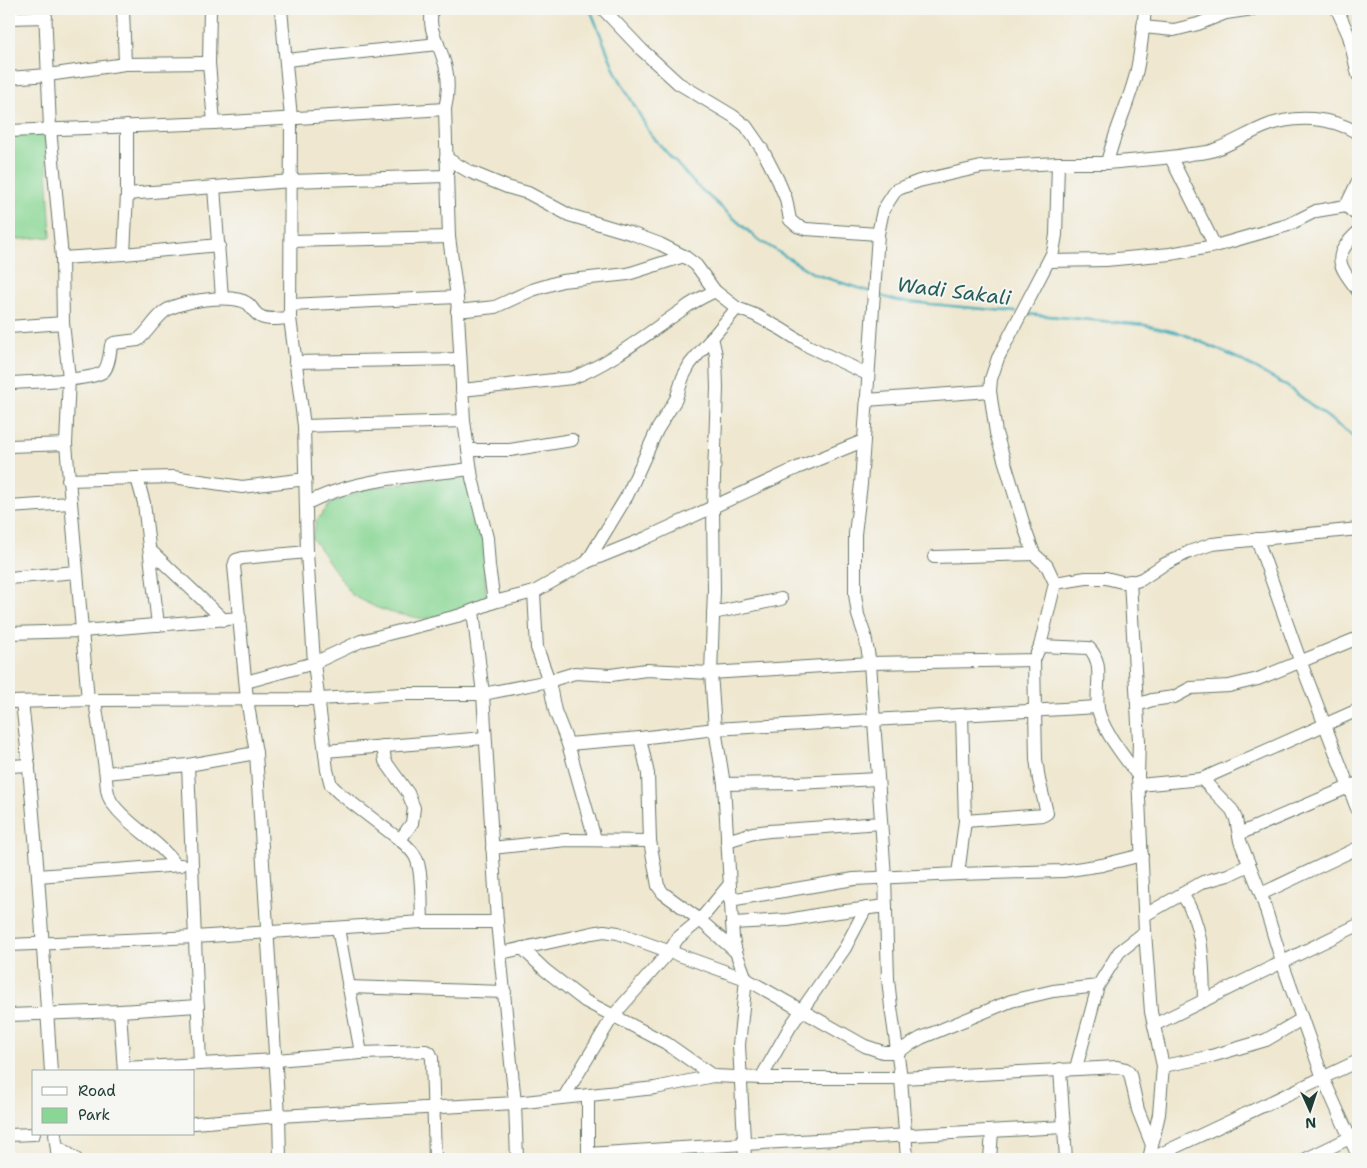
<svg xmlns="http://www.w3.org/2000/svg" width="1367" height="1168" viewBox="0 0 1367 1168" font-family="'Shantell Sans',sans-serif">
  <rect width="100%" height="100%" fill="#f6f6f2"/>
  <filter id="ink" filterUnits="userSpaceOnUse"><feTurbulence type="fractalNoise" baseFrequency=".02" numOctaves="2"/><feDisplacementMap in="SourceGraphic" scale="10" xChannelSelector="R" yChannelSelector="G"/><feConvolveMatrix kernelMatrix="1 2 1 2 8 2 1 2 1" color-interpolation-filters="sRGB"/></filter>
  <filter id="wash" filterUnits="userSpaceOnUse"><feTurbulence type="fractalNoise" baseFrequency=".0096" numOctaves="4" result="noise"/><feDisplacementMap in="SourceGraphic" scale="20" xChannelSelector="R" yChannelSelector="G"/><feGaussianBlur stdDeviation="1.12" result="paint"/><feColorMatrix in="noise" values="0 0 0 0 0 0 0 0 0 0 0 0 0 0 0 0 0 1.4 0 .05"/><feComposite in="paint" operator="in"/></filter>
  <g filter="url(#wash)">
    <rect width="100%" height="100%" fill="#efe7cf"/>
    <!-- green -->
    <g fill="#8ad795" stroke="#548a64">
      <polygon points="45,133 51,237 9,240 9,135"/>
      <polygon points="463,475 484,542 486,596 480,606 425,619 392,613 375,607 352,595 312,538 317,520 331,503 366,489"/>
    </g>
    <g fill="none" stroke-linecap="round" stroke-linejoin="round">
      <!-- stream -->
      <g stroke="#3aaab7" stroke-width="2.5">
        <polyline points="590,9 616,73 651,135 695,184 756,238 814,274 871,292"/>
        <polyline points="878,295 898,301 1016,312"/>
        <polyline points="1027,314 1145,325 1183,334 1237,358 1285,385 1358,440"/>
      </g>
    </g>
  </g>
  <g filter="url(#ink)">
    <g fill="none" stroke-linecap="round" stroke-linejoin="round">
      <!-- minor casing -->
      <g stroke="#68786a" stroke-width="14">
        <g id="minor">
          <polyline points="45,9 50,128 62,258 63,323 69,378 66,444 88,700"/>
          <polyline points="123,9 125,64"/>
          <polyline points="210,9 209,63 214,123"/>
          <path d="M281 9 291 118 290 318 304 426 307 552 314 663 327 770 331 785 339 793 400 840C406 845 413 851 416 858 423 872 421 906 422 922"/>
          <path d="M432 9C428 32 437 38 443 58 449 75 449 92 445 109L449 237 457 297 464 421 472 478 487 538 489 566 494 602"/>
          <polyline points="603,9 642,50 678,83 733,116 746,126 762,149 778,180 786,199 790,220 797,226 806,229 878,234"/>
          <polyline points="1337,9 1349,36 1358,75"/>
          <polyline points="9,18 46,17"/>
          <polyline points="1143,27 1174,30 1198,24 1226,13 1253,9"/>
          <polyline points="286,60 438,44"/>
          <polyline points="9,78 48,75 125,64 209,63"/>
          <polyline points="9,131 214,123 445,109"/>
          <polyline points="446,158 468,171 507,187 528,193 569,215 633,234 660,244 684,256 696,265 715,291 737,308 755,315 781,329 808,346 867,374"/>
          <polyline points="1171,158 1215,246"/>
          <path d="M1107 163C1135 160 1164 159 1191 154 1199 153 1207 153 1214 150 1232 144 1248 133 1266 126 1296 114 1331 117 1358 133"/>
          <polyline points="214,187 222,298"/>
          <polyline points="127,194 291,181 446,176"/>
          <polyline points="1346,206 1358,181"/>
          <polyline points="1346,206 1358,216"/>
          <path d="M1358 232C1331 257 1338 264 1358 291"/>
          <polyline points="291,241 449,237"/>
          <polyline points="124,254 127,194 127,126"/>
          <polyline points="62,258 124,254 219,245"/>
          <polyline points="1049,261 1106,260 1170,254 1215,246 1288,225 1316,211 1346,206"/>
          <polyline points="290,305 457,297"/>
          <polyline points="457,311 495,307 532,290 562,281 628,274 684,256"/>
          <polyline points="9,327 63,323"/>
          <polyline points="712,337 716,355 717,388 713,508 714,590 711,673 715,729 724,784 797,783 878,779"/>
          <polyline points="295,362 460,359"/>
          <path d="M9 383C25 382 95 381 104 371 109 365 110 353 111 345L114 343 138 340C148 332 154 320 164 312 177 301 232 293 247 303 251 305 253 311 257 314 265 322 280 318 290 318"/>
          <path d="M462 390 572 378C613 362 649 332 685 308 694 301 705 296 715 291"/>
          <polyline points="866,400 990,391"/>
          <polyline points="304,426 464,421"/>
          <polyline points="9,446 66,444"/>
          <polyline points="468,450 510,450 572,440"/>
          <polyline points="137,478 144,503 158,625"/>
          <polyline points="68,480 173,477 242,487 306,479"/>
          <path d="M306 504C353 478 418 476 470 469"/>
          <polyline points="9,507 70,503"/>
          <polyline points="1257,539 1301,663 1358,811"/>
          <polyline points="150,550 224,620"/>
          <polyline points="934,557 1034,554"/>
          <polyline points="587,562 627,496 657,430 676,399 683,377 690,364 737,308"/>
          <polyline points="9,578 76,572"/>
          <polyline points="1130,581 1139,741 1138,776 1145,932 1151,1012 1163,1066 1159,1114 1149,1159"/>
          <polyline points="1055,583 1086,578 1106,578 1122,582 1136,581 1142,579 1163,565 1189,552 1212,544 1358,529"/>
          <polyline points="534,592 537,648 549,681 555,711 568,744 595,839"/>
          <polyline points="473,611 483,694 497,922 515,1103 517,1159"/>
          <polyline points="713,613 781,599"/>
          <polyline points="9,633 82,631 240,618"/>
          <path d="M1040 646 1089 648C1105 664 1095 688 1098 709 1103 732 1125 757 1138 776"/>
          <polyline points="246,682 314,663 361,641 461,615 494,602 534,592 587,562 646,538 797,468 863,441"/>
          <path d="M95 700C98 723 102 746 105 769 107 781 105 792 112 803 129 827 159 840 176 865"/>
          <polyline points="9,702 95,700 319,699 403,694 483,694 549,681 575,673 611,675 646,670 711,673 870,663 865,636 858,615 855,594 855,534 861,484 878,234 883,210 896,190 919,181 981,167 1058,163"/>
          <path d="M22 702C36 825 43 948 51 1072"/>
          <polyline points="1137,705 1152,700 1174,697 1191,688 1229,686 1258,679 1358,638"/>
          <polyline points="640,738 648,774 650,841 658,886 663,893 700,920 736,952"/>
          <polyline points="568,744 640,738 715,729 1098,707"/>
          <polyline points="383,746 385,761 408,793 414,808 412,823 400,840"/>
          <polyline points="325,751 485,738"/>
          <polyline points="188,765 200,1064"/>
          <polyline points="9,766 29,765"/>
          <polyline points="106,773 188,765 256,753"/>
          <polyline points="1202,779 1232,810 1236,819 1240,841 1261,894 1282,962 1323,1078 1358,1156"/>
          <polyline points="724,784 733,938 736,952 746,979 739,1045 745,1159"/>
          <polyline points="1139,785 1202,779 1358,710"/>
          <polyline points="965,821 1044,815 1047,813 1039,780 1036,759 1034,660"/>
          <polyline points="1239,834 1358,783"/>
          <polyline points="727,841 753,833 769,831 881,823"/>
          <polyline points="492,848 566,840 650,841"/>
          <polyline points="958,874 1063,871 1102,865 1142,855"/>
          <polyline points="38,876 181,865"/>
          <path d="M1182 894C1204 925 1203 964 1204 1001"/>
          <polyline points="1261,894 1358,848"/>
          <polyline points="730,900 854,879 958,874 965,821 962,715"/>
          <polyline points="1145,915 1203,882 1228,875 1249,865"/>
          <polyline points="732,923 788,920 822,914 886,906"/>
          <polyline points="338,928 361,1053"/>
          <polyline points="9,945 195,937 422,922 497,922"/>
          <polyline points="522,948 545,970 585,1001 666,1043 713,1076"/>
          <polyline points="501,953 592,933 604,931 618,933 746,979 865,1046 883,1052 897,1052 921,1038 1011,1001 1053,991 1098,986"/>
          <polyline points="348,987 505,992"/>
          <polyline points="120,1011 124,1072"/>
          <polyline points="9,1015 120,1011 198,1006"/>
          <polyline points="1154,1025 1358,925"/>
          <polyline points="1163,1066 1208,1057 1266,1040 1302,1019"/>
          <polyline points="124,1068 276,1060 361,1053 426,1051 430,1053 432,1058 435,1159"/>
          <polyline points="1076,1068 1098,986 1119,952 1145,932"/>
          <polyline points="1060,1069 1066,1159"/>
          <polyline points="761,1078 790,1027 845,948 866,908"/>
          <polyline points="588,1095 588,1159"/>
          <polyline points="564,1097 613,1016 669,952 678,938 700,920 729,885"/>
          <polyline points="194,1123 279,1116 515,1103 655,1088 713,1076 761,1078 901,1078 1117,1067 1126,1069 1130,1074 1138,1110 1152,1145"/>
          <polyline points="55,1134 58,1159"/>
          <polyline points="9,1135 34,1134"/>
          <polyline points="57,1146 76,1159"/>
          <polyline points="588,1154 744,1144 1064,1127"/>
          <polyline points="280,1159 279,1116 256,753 247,699 234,566 236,560 243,558 307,552"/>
          <path d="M907 1159 901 1078 891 1007 888 979 885 877 870 663 1034 660 1040 646 1055 583 1047 566 1034 554 1026 532 996 433 990 391 991 379 998 358 1053 252 1056 235 1058 163H1107C1114 133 1128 105 1136 74 1141 53 1143 30 1145 9"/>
          <polyline points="990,1159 992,1132"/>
          <polyline points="1150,1159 1358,1061"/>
          <polyline points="1306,1159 1358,1134"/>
        </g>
      </g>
      <!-- minor -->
      <use href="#minor" stroke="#fff" stroke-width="12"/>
    </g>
  </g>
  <g text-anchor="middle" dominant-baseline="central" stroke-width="4" stroke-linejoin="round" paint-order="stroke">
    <!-- water labels -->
    <g font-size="20" font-style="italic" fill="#275e5b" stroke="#f6f6f2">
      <text transform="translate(954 291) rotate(7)">Wadi Sakali</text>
    </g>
  </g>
  <!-- margin -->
  <rect width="1367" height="1168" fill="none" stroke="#f6f6f2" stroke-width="30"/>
  <!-- legend -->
  <rect x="32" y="1070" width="162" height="65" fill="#f6f6f2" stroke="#a0aca6"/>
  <rect x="42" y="1087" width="25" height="8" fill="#ffffff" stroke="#a0aca6"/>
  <text x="78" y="1096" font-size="15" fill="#1f3d34">Road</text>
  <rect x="42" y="1108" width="25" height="15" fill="#8ad795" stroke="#a0aca6"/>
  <text x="78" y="1120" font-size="15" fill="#1f3d34">Park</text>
  <!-- north arrow -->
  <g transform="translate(1310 1110) rotate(177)" stroke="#f6f6f2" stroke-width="4" paint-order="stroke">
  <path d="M0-4L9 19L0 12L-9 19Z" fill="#1f3d34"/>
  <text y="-8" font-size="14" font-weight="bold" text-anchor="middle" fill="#1f3d34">N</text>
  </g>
</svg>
